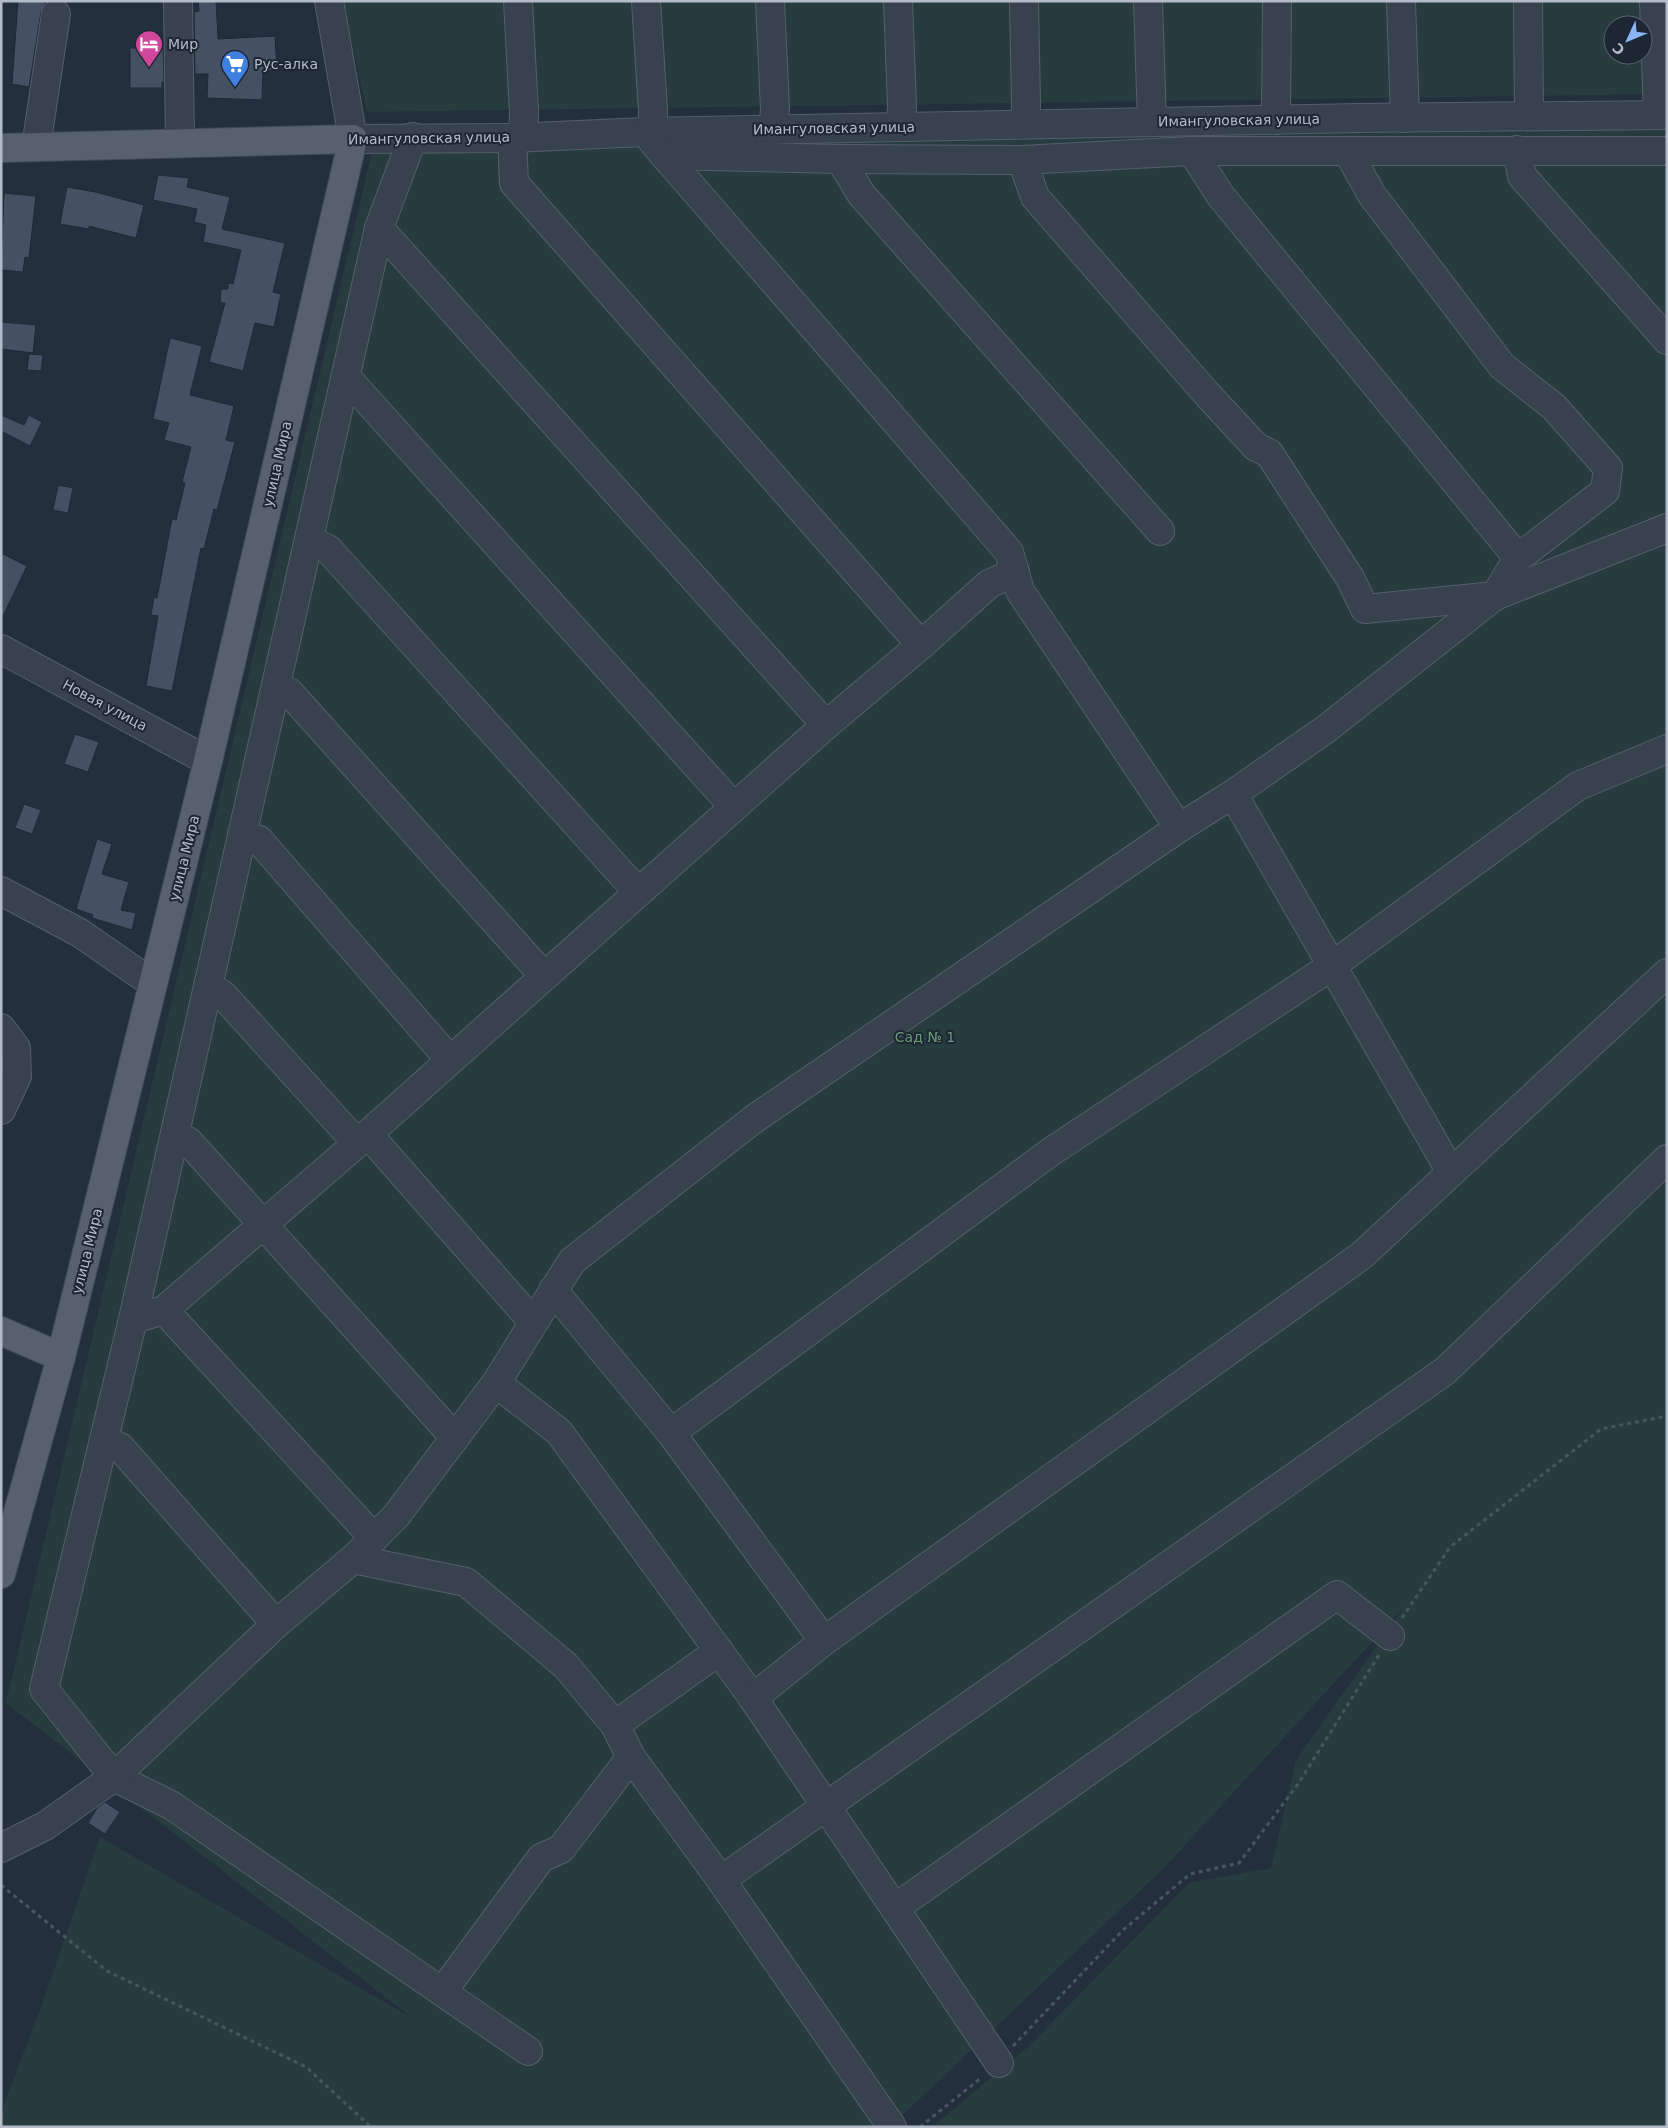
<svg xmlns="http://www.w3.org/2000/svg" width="1668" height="2128" viewBox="0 0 1668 2128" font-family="'DejaVu Sans',sans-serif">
  <rect width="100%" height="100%" fill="#242f3e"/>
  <!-- green -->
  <g fill="#263c3f" fill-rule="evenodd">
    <path d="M343 1H1667V94L367 112ZM1613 25H1643V55H1613Z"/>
    <polygon points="1667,125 1667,2127 932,2127 1028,2047 1189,1883 1271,1868 1296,1760 1404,1607 1163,1869 890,2127 1,2127 1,2112 40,2010 100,1837 412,2018 6,1703 373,148"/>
  </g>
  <!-- building -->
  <g fill="#455162" stroke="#1f2835">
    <polygon points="18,1 46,1 41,12 29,87 12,84"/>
    <polygon points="198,1 216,1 218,39 275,36 277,70 263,71 262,100 207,98 208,74 195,74 194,12 199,11"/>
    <polygon points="130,48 163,48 164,82 162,82 162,88 130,88"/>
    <polygon points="158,175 189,178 187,187 230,197 222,229 285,243 273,292 281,294 274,327 255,323 243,371 209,362 225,303 220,303 221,289 228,289 228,283 233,284 241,250 203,242 206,225 194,222 197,209 153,200"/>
    <polygon points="67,187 95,192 144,205 136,238 89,226 89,229 60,224"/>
    <polygon points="4,193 36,196 29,258 25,257 23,272 1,270"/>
    <polygon points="1,322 36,325 33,353 1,349"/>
    <polygon points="170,338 202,346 190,395 234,406 226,440 235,442 217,510 214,509 204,549 201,548 172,691 146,686 158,616 151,615 154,597 157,598 172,519 176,520 185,483 182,482 191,447 164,440 169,423 153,419"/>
    <polygon points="29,354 43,355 41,371 27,370"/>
    <polygon points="1,415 24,425 29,415 42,422 30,446 1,431"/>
    <polygon points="58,485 73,488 68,513 53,510"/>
    <polygon points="1,553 27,566 1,620"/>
    <polygon points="75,734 99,742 88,772 64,764"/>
    <polygon points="24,804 41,810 32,834 15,828"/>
    <polygon points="97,839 112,844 102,874 129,882 121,910 136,913 132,930 92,918 93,915 76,909"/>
    <polygon points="105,1802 120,1812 105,1834 88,1823 97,1808"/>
  </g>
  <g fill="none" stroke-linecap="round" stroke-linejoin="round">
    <!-- minor casing -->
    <g stroke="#565f6c" stroke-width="30">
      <g id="minor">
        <polyline points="178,1 180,143"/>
        <polyline points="329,1 353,139 512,138 645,132 1359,118 1667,115"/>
        <polyline points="518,1 524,113 523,137"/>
        <polyline points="646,1 653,111 652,132"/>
        <polyline points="770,1 775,109 773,130"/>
        <polyline points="898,1 902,107 900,127"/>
        <polyline points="1024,1 1026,105 1025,124"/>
        <polyline points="1148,1 1152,122"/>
        <polyline points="1401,1 1405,118"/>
        <polyline points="1528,1 1529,116"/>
        <polyline points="1654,1 1658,115"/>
        <polyline points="1276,120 1277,1"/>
        <polyline points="645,132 664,155 840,159 1022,160 1192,151 1667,151"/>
        <polyline points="413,137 379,228 133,1319 44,1689 114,1777 171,1805 528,2051"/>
        <polyline points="512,138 514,183 921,645"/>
        <polyline points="36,147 56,14"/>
        <polyline points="1517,150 1522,176 1667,340"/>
        <polyline points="1192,151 1220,195 1518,558"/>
        <polyline points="664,155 1009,552 1020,591 1179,828"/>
        <polyline points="840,159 861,194 1160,531"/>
        <polyline points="1022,160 1035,197 1206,393 1256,447 1269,453 1350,578 1365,609 1495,596 1518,558 1605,491 1608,468 1554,407 1502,366 1372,195 1348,152"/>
        <polyline points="379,228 826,725"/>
        <polyline points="346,377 734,807"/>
        <polyline points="309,540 328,549 638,892"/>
        <polyline points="1,649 208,761"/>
        <polyline points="276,688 289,692 544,976"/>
        <polyline points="1233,794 1451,1172"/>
        <polyline points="242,835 259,840 450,1060"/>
        <polyline points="1,891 80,933 152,983"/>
        <polyline points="208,986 223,995 357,1143"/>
        <polyline points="1,1028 16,1048 17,1076 1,1110"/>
        <polyline points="175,1134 189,1142 455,1438"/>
        <polyline points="368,1134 533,1322"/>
        <polyline points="553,1290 671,1433 824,1641"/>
        <polyline points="164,1310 374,1538"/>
        <polyline points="133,1319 164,1310 368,1134 826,725 921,645 989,584 1015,572"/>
        <polyline points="496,1383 559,1432 753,1698 999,2063"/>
        <polyline points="671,1433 1052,1151 1333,965 1578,786 1667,749"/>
        <polyline points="104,1440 120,1447 276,1624"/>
        <polyline points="353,1559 466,1582 566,1666 615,1725 631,1757 721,1880 892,2127"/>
        <polyline points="753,1698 824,1641 1361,1256 1667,973"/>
        <polyline points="615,1725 719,1651"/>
        <polyline points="1,1848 45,1826 114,1777 276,1624 353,1559 396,1516 496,1383 572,1261 754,1119 1179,828 1233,794 1326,729 1495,596 1667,528"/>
        <polyline points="721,1880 1445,1371 1667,1159"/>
        <polyline points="895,1908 1337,1595 1390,1636"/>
        <polyline points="443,1991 541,1858 561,1849 631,1757"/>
      </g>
    </g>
    <!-- major casing -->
    <g stroke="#414a57" stroke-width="30">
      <g id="major">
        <polyline points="1,148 353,139 208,761 61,1357 1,1574"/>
        <polyline points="1,1331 61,1357"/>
      </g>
    </g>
    <!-- path -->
    <g stroke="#44595c" stroke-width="3" stroke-dasharray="4 4" stroke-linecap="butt">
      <polyline points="1402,1618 1450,1547 1601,1429 1667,1416"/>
      <polyline points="1,1885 107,1971 306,2067 371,2127"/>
      <polyline points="1013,2046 1123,1930 1190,1874 1239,1863 1298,1784 1379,1655"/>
      <polyline points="920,2127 982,2077"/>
    </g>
    <!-- minor -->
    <use href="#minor" stroke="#38414e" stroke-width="28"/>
    <!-- major -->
    <use href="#major" stroke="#56606e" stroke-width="28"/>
  </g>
  <!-- icons -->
  <defs>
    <g id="hotel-pin" transform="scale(1.4375)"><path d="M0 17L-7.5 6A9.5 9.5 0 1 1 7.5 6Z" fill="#d1479c" stroke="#1d2633"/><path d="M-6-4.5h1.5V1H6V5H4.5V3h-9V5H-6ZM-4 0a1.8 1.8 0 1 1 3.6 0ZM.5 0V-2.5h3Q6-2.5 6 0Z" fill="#fff"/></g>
    <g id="supermarket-pin" transform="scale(1.4375)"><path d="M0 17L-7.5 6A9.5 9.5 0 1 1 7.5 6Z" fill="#3f7fe0" stroke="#1d2633"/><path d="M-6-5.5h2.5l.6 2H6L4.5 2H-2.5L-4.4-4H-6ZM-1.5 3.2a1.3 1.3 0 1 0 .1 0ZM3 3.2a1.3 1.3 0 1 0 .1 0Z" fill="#fff"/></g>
  </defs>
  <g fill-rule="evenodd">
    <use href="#hotel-pin" x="149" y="44"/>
    <use href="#supermarket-pin" x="235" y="64"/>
  </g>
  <g text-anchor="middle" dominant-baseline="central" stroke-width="4" stroke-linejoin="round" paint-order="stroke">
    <!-- poi labels -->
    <g font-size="14" fill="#b4bcc9" stroke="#1d2633" text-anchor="start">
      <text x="168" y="44">Мир</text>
      <text x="254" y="64">Рус-алка</text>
    </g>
    <!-- street labels -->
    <g font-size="14" fill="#b4bcc9" stroke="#1d2633">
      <text transform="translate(1239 120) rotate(-1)">Имангуловская улица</text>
      <text transform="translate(834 128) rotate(-1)">Имангуловская улица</text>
      <text transform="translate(429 138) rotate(-1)">Имангуловская улица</text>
      <text transform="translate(277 464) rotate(-77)">улица Мира</text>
      <text transform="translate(105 705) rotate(28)">Новая улица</text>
      <text transform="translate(184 858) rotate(-76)">улица Мира</text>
      <text transform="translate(87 1251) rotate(-76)">улица Мира</text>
    </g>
    <!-- park labels -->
    <g font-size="14" fill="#6b9a76" stroke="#1d2633">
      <text x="925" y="1037">Сад № 1</text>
    </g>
  </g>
  <!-- border -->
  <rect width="1668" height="2128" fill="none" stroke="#b4bcc9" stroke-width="5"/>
  <!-- north arrow -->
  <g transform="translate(1628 40) rotate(226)"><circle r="24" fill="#1d2633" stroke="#59626f"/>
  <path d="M0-4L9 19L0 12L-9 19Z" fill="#8ab4f8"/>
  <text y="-8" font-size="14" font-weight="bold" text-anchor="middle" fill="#b4bcc9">С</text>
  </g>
</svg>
